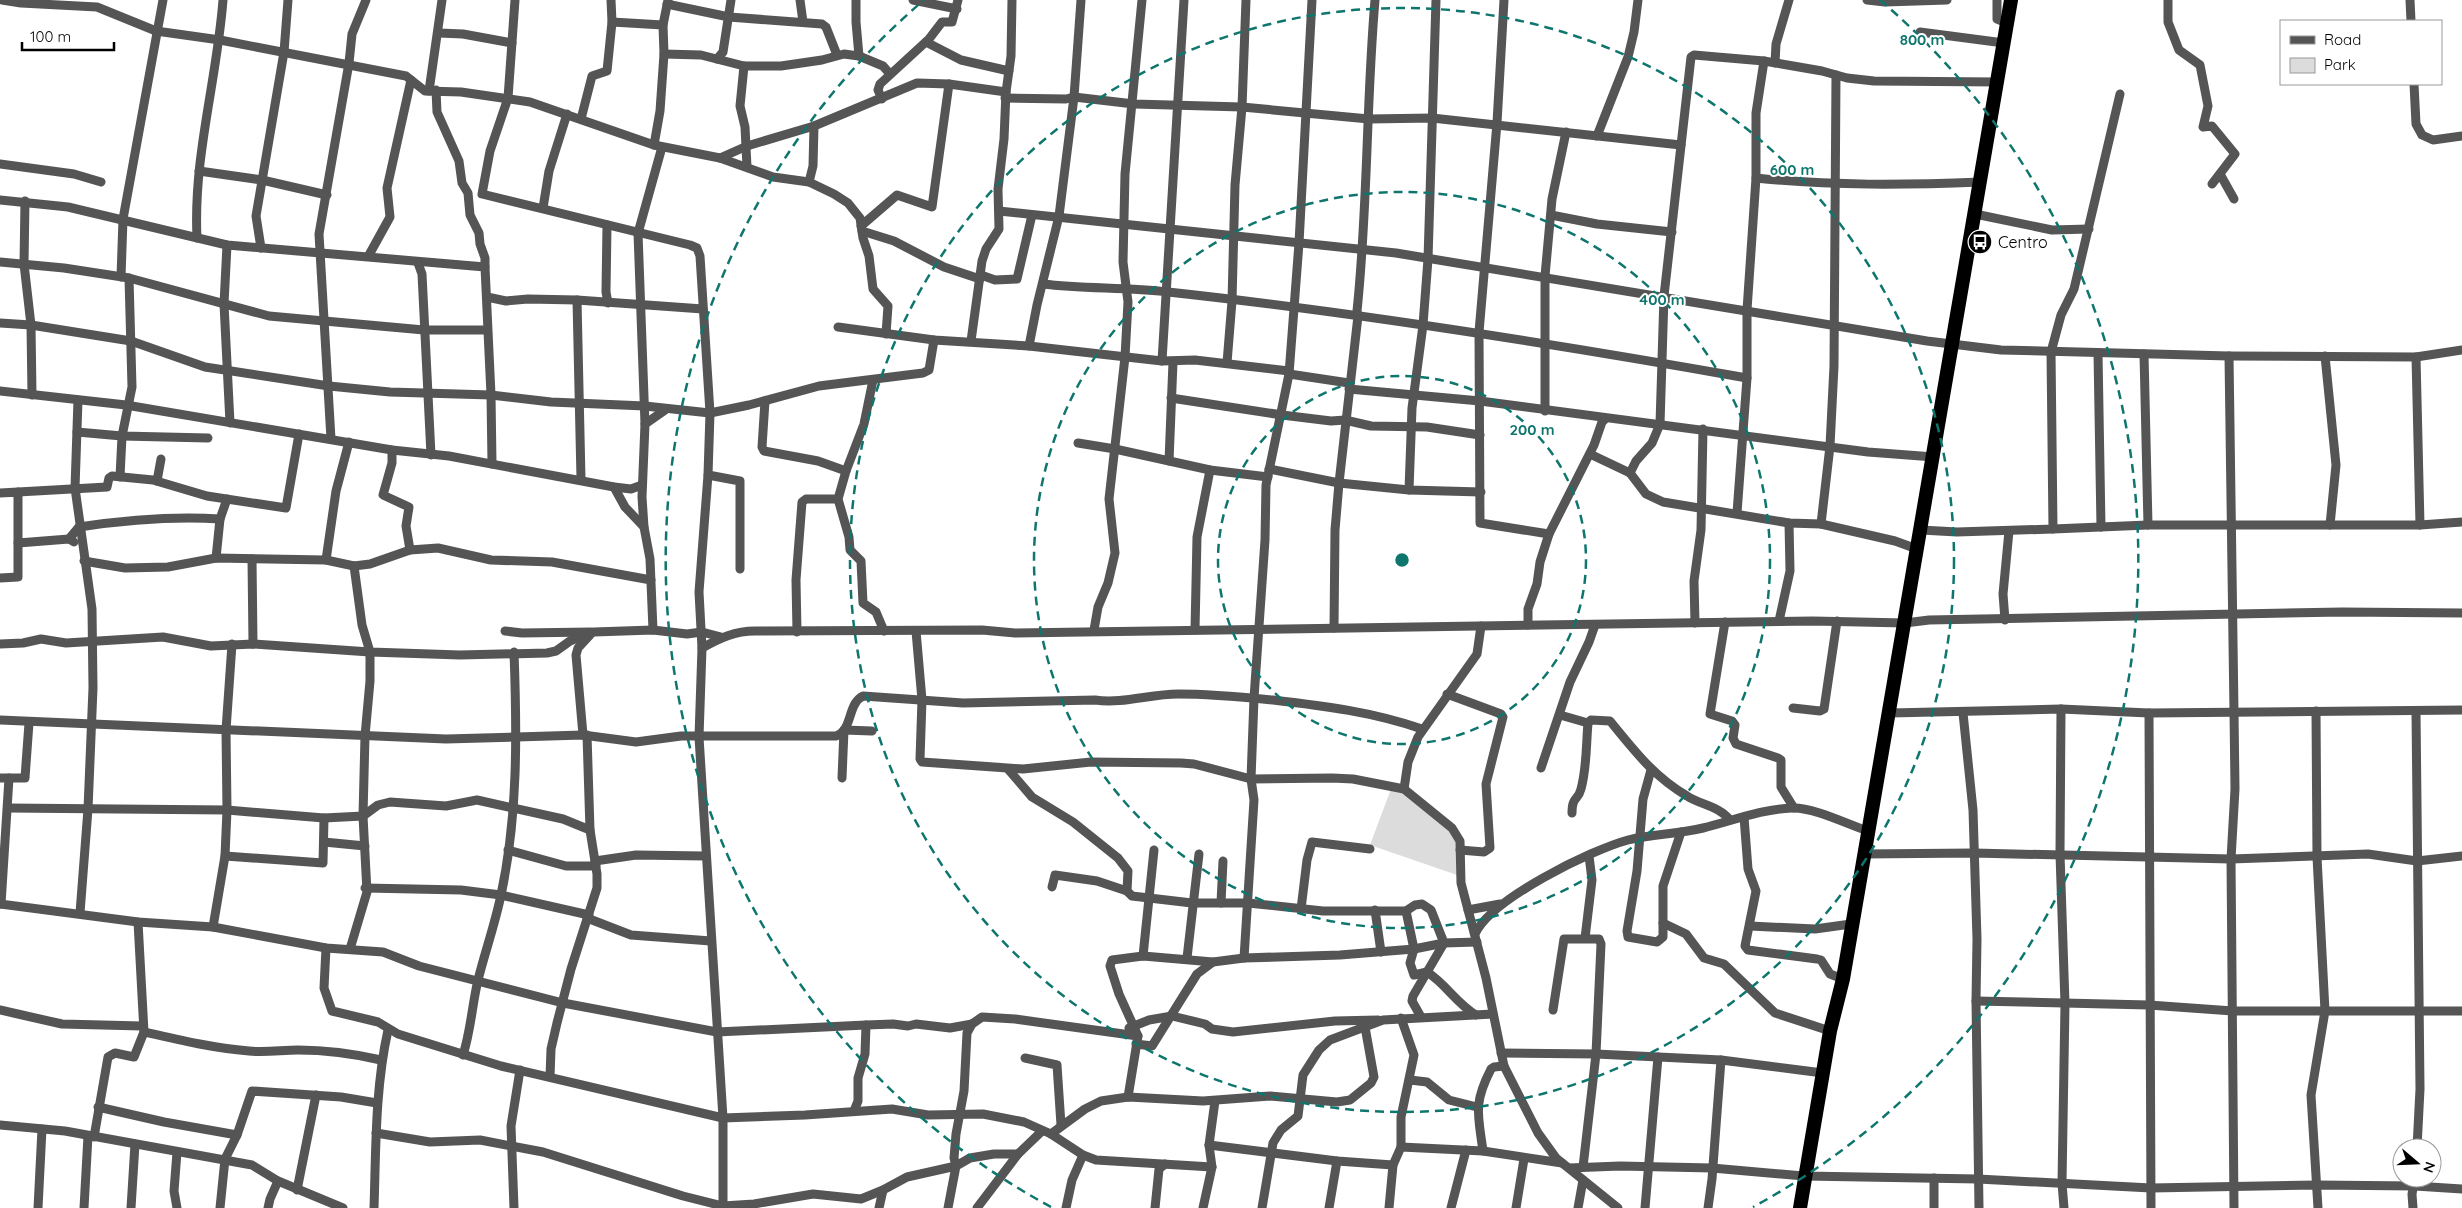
<svg xmlns="http://www.w3.org/2000/svg" width="2462" height="1208" viewBox="0 0 2462 1208" font-family="Quicksand,sans-serif">
  <rect width="100%" height="100%" fill="#fff"/>
  <!-- green -->
  <polygon fill="#dcdcdc" points="1391,789 1404,792 1456,834 1457,875 1370,845"/>
  <g fill="none" stroke-linecap="round" stroke-linejoin="round">
    <!-- minor -->
    <g stroke="#555" stroke-width="9">
      <polyline points="2,0 21,3 97,7 156,31 220,40 406,76 425,91 461,92 530,102 654,145 720,158 773,177 809,182 834,194 848,203 860,218 863,238 869,256 873,289 888,306 886,334"/>
      <polyline points="515,0 508,98 490,151 482,194 690,245 697,248 700,256 710,413 708,475 699,592 702,648 699,737 723,1118 723,1208"/>
      <polyline points="800,0 803,22"/>
      <polyline points="856,0 856,22 859,56"/>
      <polyline points="913,0 957,9"/>
      <polyline points="1504,0 1497,123 1479,332 1480,523 1549,534"/>
      <polyline points="1867,0 1885,2 1947,0"/>
      <polyline points="1997,0 1997,19 2007,23"/>
      <polyline points="2168,0 2168,22 2179,50 2200,65 2208,106 2203,127 2212,126 2235,154 2212,184"/>
      <polyline points="2410,0 2411,21"/>
      <polyline points="667,4 729,17 822,24 826,27 837,55"/>
      <polyline points="612,22 663,25"/>
      <polyline points="1920,32 2004,43"/>
      <polyline points="439,33 463,34 512,43"/>
      <polyline points="926,42 961,60 1009,71"/>
      <polyline points="664,54 701,55 744,66 781,66 822,60 844,54 859,56 883,66 890,74"/>
      <polyline points="717,59 723,52 731,0"/>
      <polyline points="1775,63 1776,44 1789,0"/>
      <polyline points="744,66 740,106 745,127 747,167"/>
      <polyline points="2414,84 2416,124 2422,135 2433,140 2462,136"/>
      <polyline points="436,90 437,112 459,161 462,183 468,193 470,215 479,233 480,244 485,258 485,267"/>
      <polyline points="429,91 442,0"/>
      <polyline points="1005,98 1066,99 1074,97 1134,104 1242,107 1369,119 1432,118 1681,145"/>
      <polyline points="882,99 878,90 880,84 929,39 942,22 952,22 958,0"/>
      <polyline points="581,119 592,76 607,71 612,22 611,0"/>
      <polyline points="1597,136 1628,57 1634,32 1638,0"/>
      <polyline points="654,145 660,111 664,54 663,25 668,0"/>
      <polyline points="720,158 747,146 814,126 917,83 949,84 1006,92"/>
      <polyline points="0,164 74,174 101,182"/>
      <polyline points="199,171 262,180 327,195"/>
      <polyline points="2220,174 2234,199"/>
      <path d="M1756 178C1831 186 1906 185 1981 182"/>
      <polyline points="809,182 813,166 814,126"/>
      <polyline points="0,200 68,207 227,245 485,267 491,395 492,464"/>
      <polyline points="25,201 24,264 31,325 32,395"/>
      <polyline points="543,208 549,171 567,114"/>
      <polyline points="999,211 1396,253 1927,341 2001,350 2229,356 2416,357 2462,350"/>
      <polyline points="1975,214 2052,230 2089,229"/>
      <polyline points="1551,215 1597,224 1672,232"/>
      <polyline points="607,225 606,292 608,303"/>
      <polyline points="861,226 897,195 932,207 949,84"/>
      <polyline points="862,231 894,241 944,267 980,279"/>
      <path d="M197 238C193 157 217 80 223 0"/>
      <polyline points="227,245 224,304 230,423"/>
      <polyline points="261,248 256,216 284,52 288,0"/>
      <polyline points="369,255 390,217 387,188 411,80"/>
      <polyline points="0,262 64,268 129,278 269,316 424,330 487,330"/>
      <polyline points="418,263 422,274 431,455"/>
      <polyline points="981,275 995,280 1017,279 1032,215"/>
      <polyline points="121,277 123,219 163,0"/>
      <polyline points="129,278 132,387 122,436 208,438"/>
      <path d="M1043 284C1084 289 1126 287 1168 292 1362 313 1555 344 1747 378"/>
      <polyline points="487,297 506,301 528,299 577,300 703,309"/>
      <polyline points="577,300 581,479"/>
      <polyline points="0,323 31,325 131,341 205,367 329,386 390,392 491,395 551,402 645,406 710,413 749,405 819,386 923,373 929,370 934,340"/>
      <polyline points="838,327 934,340 1029,346 1162,361 1195,360 1289,371"/>
      <polyline points="971,341 982,261 986,249 999,229 998,189 1004,139 1006,92 1011,56 1012,0"/>
      <polyline points="1029,346 1037,305 1059,216 1074,97 1081,0"/>
      <polyline points="2098,353 2101,527"/>
      <polyline points="2144,354 2148,525"/>
      <polyline points="2229,356 2234,712 2235,789 2231,859 2234,1208"/>
      <polyline points="2325,356 2336,465 2330,525"/>
      <polyline points="2416,357 2420,525"/>
      <polyline points="1162,361 1184,0"/>
      <polyline points="1227,363 1232,301 1235,185 1242,107 1246,0"/>
      <polyline points="1289,374 1349,383"/>
      <polyline points="873,380 864,424 846,471 838,499 849,537 850,550 861,561 863,603 876,612 884,631"/>
      <polyline points="1349,389 1480,401 1868,452 1934,457"/>
      <polyline points="0,391 126,405 392,450 449,456 614,487 631,489 642,485"/>
      <polyline points="1171,398 1282,415 1331,421 1345,420 1371,426 1427,427 1480,435"/>
      <polyline points="78,400 75,488 92,609 93,688 88,809 80,913"/>
      <polyline points="765,401 762,447 764,451 818,461 846,471"/>
      <polyline points="1545,411 1545,276 1552,199 1566,132"/>
      <polyline points="645,424 665,410"/>
      <polyline points="77,432 122,436 120,477"/>
      <polyline points="331,439 319,234 349,63 352,34 366,0"/>
      <polyline points="1078,443 1115,449 1210,470 1268,477"/>
      <polyline points="392,450 392,463 383,495 409,507 406,526 410,550"/>
      <polyline points="1590,454 1630,473 1646,494 1663,502 1789,523 1821,524 1895,541 1917,549"/>
      <polyline points="1169,461 1173,362"/>
      <polyline points="1269,469 1339,483 1409,490 1481,492"/>
      <polyline points="1630,473 1636,461 1652,443 1660,424 1664,296 1691,57 1694,55 1764,61 1822,71 1847,78 1874,81 1998,82"/>
      <polyline points="708,475 740,481 740,569"/>
      <polyline points="157,481 161,459"/>
      <polyline points="614,487 625,507 644,527"/>
      <polyline points="1409,490 1412,408 1423,325 1428,259 1436,0"/>
      <polyline points="18,492 107,487 109,478 112,476 153,480 207,496 286,508 299,434"/>
      <polyline points="0,493 18,492 18,543 69,539 74,542"/>
      <polyline points="1737,513 1747,378 1747,310 1756,178 1756,113 1764,61"/>
      <polyline points="1821,524 1830,446 1834,366 1836,75"/>
      <polyline points="2053,529 2148,525 2420,525 2462,522"/>
      <polyline points="1921,530 1957,532 2053,529 2051,352 2061,315 2074,289 2120,94"/>
      <path d="M69 539 79 527C126 520 173 516 220 519L227 499"/>
      <polyline points="216,558 220,519"/>
      <polyline points="252,559 253,644"/>
      <polyline points="326,560 336,491 349,442"/>
      <polyline points="84,561 125,568 168,567 216,558 326,560 354,566 370,564 410,550 438,548 491,560 552,562 651,580"/>
      <polyline points="0,578 18,577 18,543"/>
      <polyline points="2005,620 2003,594 2009,531"/>
      <polyline points="1779,621 1790,571 1789,523"/>
      <polyline points="1725,622 1710,714 1732,721 1735,725 1733,738 1736,744 1778,758 1781,760 1781,787 1794,808"/>
      <polyline points="1695,623 1694,581 1701,530 1703,429"/>
      <polyline points="1528,625 1528,609 1537,584 1540,562 1549,534 1594,445 1602,422 1605,419"/>
      <path d="M1334 628 1335 530 1339 483 1358 316 1357 311C1368 207 1366 104 1375 0"/>
      <polyline points="653,630 650,559 644,527 642,497 645,424 638,233 662,147"/>
      <polyline points="1094,630 1098,607 1108,583 1115,553 1109,499 1125,357 1128,302 1123,262 1125,174 1142,0"/>
      <polyline points="1195,630 1197,537 1210,470"/>
      <polyline points="505,631 522,633 591,632"/>
      <polyline points="916,631 922,700 920,759 922,762 1023,769 1091,762 1181,763 1194,764 1251,779 1332,778 1353,779 1404,789 1452,828 1460,841 1461,883 1486,978 1504,1066 1538,1133 1556,1158 1618,1208"/>
      <polyline points="797,632 796,580 802,502 806,499 838,499"/>
      <polyline points="0,644 23,643 41,639 66,643 163,637 211,646 253,644 370,652 460,655 547,653 556,651 570,641 594,632 653,630 687,634 702,632 721,637"/>
      <path d="M702 648C720 638 735 631 755 631L982 630 1015 633 1813 621 1905 623 1929 620 2342 612 2462 613"/>
      <polyline points="1447,694 1501,714 1503,717 1486,784 1490,848 1484,852 1460,850"/>
      <polyline points="1793,708 1820,711 1824,709 1837,621"/>
      <polyline points="2061,709 2060,854 2065,1004 2062,1183 2064,1208"/>
      <polyline points="2316,711 2317,857 2325,1011 2311,1095 2318,1208"/>
      <polyline points="2416,711 2420,1089 2417,1148"/>
      <polyline points="1890,713 2061,709 2149,713 2462,710"/>
      <polyline points="1963,713 1973,810 1977,939 1976,1001 1979,1208"/>
      <polyline points="2149,713 2151,1208"/>
      <path d="M1560 715 1588 723 1591 720 1610 721C1634 750 1653 776 1687 796 1701 805 1719 806 1730 820"/>
      <path d="M0 720 446 739 583 735 636 742 681 736H836C853 730 847 704 863 696L963 703 1095 700C1123 704 1150 694 1178 694 1210 694 1242 697 1273 700 1325 706 1373 712 1422 729"/>
      <polyline points="583,735 576,655 578,648 590,635"/>
      <polyline points="1541,768 1570,682 1589,642 1595,625"/>
      <polyline points="1008,769 1032,797 1073,822 1118,858 1128,871 1127,891 1132,896 1192,903 1248,903 1323,911 1406,911 1415,905 1422,904 1431,910 1444,943"/>
      <polyline points="1651,770 1643,799 1637,871 1627,931 1628,937 1657,942 1663,937 1663,886 1681,832"/>
      <polyline points="0,778 25,778 29,723"/>
      <polyline points="842,778 844,730 872,731"/>
      <polyline points="1404,789 1408,762 1418,737 1477,654 1481,626"/>
      <polyline points="8,808 227,810 324,818 363,816 378,805 390,802 446,806 477,800 563,819 590,830"/>
      <path d="M1572 813C1572 796 1578 801 1581 789 1587 767 1586 745 1588 723"/>
      <polyline points="1744,817 1748,869 1756,891 1745,946 1748,950 1817,959 1821,960 1830,974 1843,979"/>
      <polyline points="324,842 365,846"/>
      <polyline points="508,850 566,866 596,866"/>
      <polyline points="1864,854 1974,853 2231,859 2368,854 2417,861 2462,856"/>
      <polyline points="225,856 323,863 324,818"/>
      <polyline points="595,861 636,855 705,856"/>
      <polyline points="1052,887 1055,875 1097,881 1127,891"/>
      <polyline points="365,888 461,890 501,895 589,915"/>
      <polyline points="1221,903 1223,861"/>
      <polyline points="0,904 138,922 213,927 326,948 383,952 419,966 563,1003 717,1032 866,1025 865,1054 858,1078 858,1101 854,1111"/>
      <polyline points="1,904 9,778"/>
      <polyline points="1301,909 1307,860 1312,842 1370,849"/>
      <polyline points="1375,910 1381,952"/>
      <polyline points="1468,910 1500,904"/>
      <path d="M1406 911 1414 949 1410 963 1414 975 1427 972C1446 984 1456 1003 1476 1015"/>
      <polyline points="587,918 631,935 711,941"/>
      <polyline points="1663,923 1686,934 1704,958 1724,964 1775,1013 1830,1031"/>
      <polyline points="1750,926 1815,929 1851,924"/>
      <polyline points="213,927 225,856 227,810 226,730 232,644"/>
      <path d="M1475 934C1491 899 1591 850 1628 840 1652 834 1678 834 1703 828 1732 821 1761 809 1792 808 1813 807 1847 824 1868 831"/>
      <polyline points="1585,938 1592,880 1589,856"/>
      <polyline points="326,948 324,988 332,1011 378,1022 398,1034 501,1066 723,1118 805,1115 892,1109 928,1115 983,1114 1024,1122 1051,1134 1083,1155 1096,1160 1212,1167"/>
      <polyline points="350,949 367,892 363,816 365,736 370,681 370,652 362,625 354,566"/>
      <polyline points="1143,956 1154,850"/>
      <polyline points="1187,958 1199,854"/>
      <polyline points="1244,958 1254,800 1251,779 1254,698 1265,540 1266,485 1289,374 1299,243 1312,0"/>
      <polyline points="1976,1001 2149,1005 2233,1011 2462,1011"/>
      <polyline points="0,1010 62,1024 142,1026"/>
      <polyline points="1553,1010 1564,939 1599,939 1601,944 1596,1054 1583,1167"/>
      <polyline points="1421,1017 1412,1001 1413,996 1444,943"/>
      <polyline points="1401,1018 1414,1055 1401,1117 1401,1147"/>
      <polyline points="866,1025 893,1024 908,1026 916,1024 950,1028 972,1024"/>
      <polyline points="1129,1028 1149,1020 1172,1016 1205,1024 1212,1029 1233,1032 1335,1021 1378,1020"/>
      <path d="M144 1032C179 1040 213 1048 249 1051 265 1053 282 1050 298 1050 326 1050 355 1054 381 1060"/>
      <polyline points="1136,1044 1152,1046 1197,974 1213,962"/>
      <polyline points="1501,1053 1596,1054 1721,1060 1823,1073"/>
      <path d="M463 1055C471 1030 472 1005 478 980 485 952 495 924 501 895 518 816 517 733 514 652"/>
      <polyline points="1025,1058 1057,1065 1061,1125"/>
      <polyline points="550,1077 551,1049 557,1023 571,969 597,888 597,874 590,830 587,735"/>
      <polyline points="1410,1080 1427,1082 1449,1100 1477,1107"/>
      <polyline points="1128,1097 1138,1036 1119,994 1110,966 1112,960 1143,956 1213,962 1244,958 1340,955 1414,949 1444,943 1477,942"/>
      <polyline points="98,1107 164,1122 237,1135"/>
      <polyline points="0,1125 65,1131 252,1165 278,1181 343,1208"/>
      <polyline points="376,1133 430,1142 480,1140 543,1152 683,1196 723,1206 754,1204 813,1194 861,1199 883,1190 907,1177 956,1166 970,1158 994,1154 1018,1154"/>
      <polyline points="1051,1134 1085,1109 1101,1101 1128,1097 1203,1101 1270,1096 1337,1102 1350,1100 1371,1083 1374,1077 1365,1027"/>
      <polyline points="94,1137 108,1057 115,1053 134,1057 144,1032 138,922"/>
      <polyline points="1209,1145 1337,1161 1393,1165"/>
      <path d="M1483 1151C1478 1114 1473 1104 1491 1069L1494 1067 1504 1066"/>
      <polyline points="1569,1168 1620,1166 1712,1168 1804,1176 1978,1179 2151,1188 2317,1185 2415,1186 2462,1189"/>
      <polyline points="297,1190 316,1095"/>
      <polyline points="38,1208 42,1129"/>
      <polyline points="84,1208 88,1136"/>
      <polyline points="131,1208 135,1144"/>
      <polyline points="177,1208 174,1191 177,1152"/>
      <polyline points="220,1208 225,1159 237,1135 252,1091 341,1097 377,1103"/>
      <polyline points="268,1208 270,1199 278,1181"/>
      <path d="M374 1208C376 1148 375 1089 388 1030"/>
      <polyline points="514,1208 511,1126 520,1070"/>
      <polyline points="879,1208 883,1190"/>
      <polyline points="948,1208 956,1166 954,1158 956,1134 964,1091 967,1033 972,1024 982,1017 1015,1019 1138,1036"/>
      <polyline points="977,1208 1018,1154 1042,1131"/>
      <polyline points="1066,1208 1072,1180 1083,1155"/>
      <polyline points="1155,1208 1159,1169 1165,1164"/>
      <polyline points="1203,1208 1212,1167 1209,1145 1215,1101"/>
      <polyline points="1262,1208 1273,1143 1281,1130 1298,1116 1303,1075 1319,1050 1330,1040 1383,1020 1493,1014"/>
      <polyline points="1329,1208 1337,1161"/>
      <polyline points="1389,1208 1393,1165 1401,1147 1483,1151 1562,1163"/>
      <polyline points="1451,1208 1466,1150"/>
      <polyline points="1516,1208 1524,1159"/>
      <polyline points="1578,1208 1583,1180"/>
      <polyline points="1645,1208 1658,1057"/>
      <polyline points="1708,1208 1712,1179 1721,1060"/>
      <polyline points="1934,1208 1934,1178"/>
      <polyline points="2413,1208 2412,1194 2415,1178"/>
    </g>
    <!-- highway -->
    <polyline stroke="#000" stroke-width="14" points="1800,1208 1830,1031 1843,979 2011,0"/>
  </g>
  <!-- distance rings -->
  <g fill="none" stroke="#0f766e" stroke-width="2.5" stroke-dasharray="9 6">
    <circle cx="1402" cy="560" r="184"/>
    <circle cx="1402" cy="560" r="368"/>
    <circle cx="1402" cy="560" r="552"/>
    <path d="M1051 1207A736 736 0 0 1 924 0M1880 0A736 736 0 0 1 1753 1207"/>
  </g>
  <!-- icons -->
  <defs>
    <g id="bus-disc" transform="scale(1.25)"><circle r="9.5" fill="#000" stroke="#fff"/><path d="M-5-6H5V4H4V6H2V4H-2V6H-4V4H-5ZM-3.5-4V0h7V-4ZM-3.5 1.2v1.5H-2V1.2ZM2 1.2v1.5H3.5V1.2Z" fill="#fff"/></g>
  </defs>
  <g fill-rule="evenodd">
    <use href="#bus-disc" x="1980" y="242"/>
  </g>
  <g text-anchor="middle" dominant-baseline="central" stroke-width="4" stroke-linejoin="round" paint-order="stroke">
    <!-- poi labels -->
    <g font-size="16" fill="#000" stroke="#fff" text-anchor="start">
      <text x="1998" y="242">Centro</text>
    </g>
  </g>
  <circle cx="1402" cy="560" r="8" fill="#0f766e" stroke="#fff" stroke-width="2.5"/>
  <g font-size="15" text-anchor="middle" font-weight="bold" fill="#0f766e" stroke="#fff" stroke-width="4" stroke-linejoin="round" paint-order="stroke">
    <text x="1922" y="45">800 m</text>
    <text x="1792" y="175">600 m</text>
    <text x="1662" y="305">400 m</text>
    <text x="1532" y="435">200 m</text>
  </g>
  <!-- legend -->
  <rect x="2280" y="20" width="162" height="65" fill="#ffffff" stroke="#999999"/>
  <rect x="2290" y="36" width="25" height="8" fill="#555555" stroke="#999999"/>
  <text x="2324" y="45" font-size="15" fill="#000000">Road</text>
  <rect x="2290" y="58" width="25" height="15" fill="#dcdcdc" stroke="#999999"/>
  <text x="2324" y="70" font-size="15" fill="#000000">Park</text>
  <!-- north arrow -->
  <g transform="translate(2417 1163) rotate(109)"><circle r="24" fill="#ffffff" stroke="#999999"/>
  <path d="M0-4L9 19L0 12L-9 19Z" fill="#000000"/>
  <text y="-8" font-size="14" font-weight="bold" text-anchor="middle" fill="#000000">N</text>
  </g>
  <!-- scale -->
  <path d="M22 42v8h92v-8" fill="none" stroke="#000000" stroke-width="2.5"/>
  <text x="30" y="42" font-size="15" fill="#000000" stroke="#ffffff" stroke-width="4" paint-order="stroke">100 m</text>
</svg>
